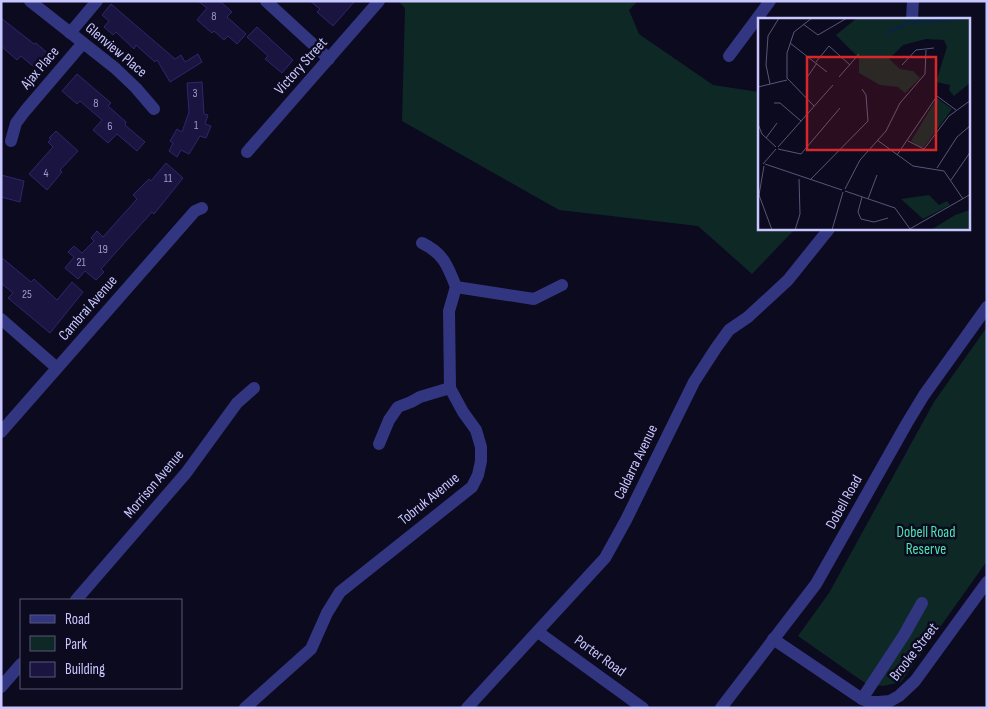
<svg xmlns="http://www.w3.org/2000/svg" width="988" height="709" viewBox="0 0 988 709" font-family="'Sofia Sans Condensed',sans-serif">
  <rect width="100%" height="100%" fill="#0c0a1e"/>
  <!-- green -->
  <g fill="#0d2825">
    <polygon points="398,1 638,1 629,10 639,34 713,85 759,92 759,229 795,229 752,274 698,226 559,210 402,121 405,8"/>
    <polygon points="987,327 987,561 901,682 883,686 865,683 798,636 829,593 934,402"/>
  </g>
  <!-- building -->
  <g fill="#1a1540" stroke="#2e266d">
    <polygon points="198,1 220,1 232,12 227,17 246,34 237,44 228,36 224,40 214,31 212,33 197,20 207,8"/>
    <polygon points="310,1 355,1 333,26 317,12 320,9"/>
    <polygon points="111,4 175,59 181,55 185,62 198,54 202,62 170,82 157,60 155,62 136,45 134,49 116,32 113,35 104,27 109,21 102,15"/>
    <polygon points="1,18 34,44 36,43 53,58 40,72 21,56 17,60 1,46"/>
    <polygon points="257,27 293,60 282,73 265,59 268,56 247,37"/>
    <polygon points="77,74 111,103 108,106 126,122 125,125 145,142 137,151 117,134 108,143 93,130 102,120 80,101 77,104 62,91"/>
    <polygon points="202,82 204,114 208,115 205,124 211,126 206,138 200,136 189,154 181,150 177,157 169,151 173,143 170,141 177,129 182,132 189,112 187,83"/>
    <polygon points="56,131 78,151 60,170 62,172 47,190 29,174 53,147 48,142 51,139 49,138"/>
    <polygon points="166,163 183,178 154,214 152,212 101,269 104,272 96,280 85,271 78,279 65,268 74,257 68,252 74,246 82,253 94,241 91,238 97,231 103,237 137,199 133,195 149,179 151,181"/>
    <polygon points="1,175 24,181 20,202 1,197"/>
    <polygon points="1,257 31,282 34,279 57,300 72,282 83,292 50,333 8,298 13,293 1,283"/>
  </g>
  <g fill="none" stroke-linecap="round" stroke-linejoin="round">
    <!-- minor -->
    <g stroke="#323680" stroke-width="12">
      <polyline points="30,1 115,68 136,88 154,109"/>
      <polyline points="266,1 329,59"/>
      <polyline points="912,19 913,1"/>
      <polyline points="70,33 97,1"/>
      <polyline points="729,56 770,1"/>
      <polyline points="11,141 16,123 25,111 83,43"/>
      <polyline points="247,152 379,1"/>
      <polyline points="456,287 534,299 562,285"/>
      <polyline points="1,319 57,368"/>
      <polyline points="1,432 195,211 202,208"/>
      <polyline points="379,444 389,420 398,407 411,402 420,397 450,388"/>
      <polyline points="76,600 186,473 237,403 254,388"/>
      <polyline points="538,632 643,708"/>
      <polyline points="773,639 862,699 869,702 879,702 890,701 899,696 915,681 987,582"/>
      <polyline points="1,687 21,664"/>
      <polyline points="862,699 904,635 922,603"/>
      <path d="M245 708 311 649 327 613 340 592 472 487 478 475 481 461V447L476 430 463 412 450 388 449 311 456 287C448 266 443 253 422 243"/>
      <polyline points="467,708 605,558 626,520 694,382 716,348 729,330 748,317 788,280 829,229"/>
      <polyline points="721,708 816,584 907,423 924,395 987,307"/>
    </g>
  </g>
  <g text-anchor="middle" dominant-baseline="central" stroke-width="5" stroke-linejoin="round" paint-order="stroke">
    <!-- number labels -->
    <g font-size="12" fill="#9d9acf">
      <text x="214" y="16">8</text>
      <text x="195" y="93">3</text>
      <text x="96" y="103">8</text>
      <text x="196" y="125">1</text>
      <text x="110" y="126">6</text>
      <text x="46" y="173">4</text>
      <text x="168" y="178">11</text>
      <text x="103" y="249">19</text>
      <text x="81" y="262">21</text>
      <text x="27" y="294">25</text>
    </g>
    <!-- street labels -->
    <g font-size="15" fill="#c9c7ff" stroke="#0c0a1e">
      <text transform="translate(116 50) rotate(40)">Glenview Place</text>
      <text transform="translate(301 66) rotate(-48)">Victory Street</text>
      <text transform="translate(40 68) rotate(-50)">Ajax Place</text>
      <text transform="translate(88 308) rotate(-49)">Cambrai Avenue</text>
      <text transform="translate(636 462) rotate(-64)">Caldarra Avenue</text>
      <text transform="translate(154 484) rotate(-50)">Morrison Avenue</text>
      <text transform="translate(429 499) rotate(-39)">Tobruk Avenue</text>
      <text transform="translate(844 502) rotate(-61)">Dobell Road</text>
      <text transform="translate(914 652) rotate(-52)">Brooke Street</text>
      <text transform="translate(600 656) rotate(36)">Porter Road</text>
    </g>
    <!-- park labels -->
    <g font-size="15" fill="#4de5b2" stroke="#0c0a1e">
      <text x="926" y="532">Dobell Road<tspan x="926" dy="17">Reserve</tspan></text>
    </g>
  </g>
  <!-- overview -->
  <g transform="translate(758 18)">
    <rect width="212" height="212" fill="#0c0a1e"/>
    <path d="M99 0H212V65L196 78 191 72 192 67 178 64 189 29 186 22 168 21 145 27 131 41 142 51 155 53 162 60 147 75 140 69 122 67 101 55V40L78 17ZM179 80 194 91 166 129H162L153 123ZM171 177 181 187 189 183 192 187 165 201 143 181ZM212 192V212H173L197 197Z" fill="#0d2825"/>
    <path fill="none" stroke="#092443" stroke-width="2.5" d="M128 15 150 5 211 0"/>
    <path fill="none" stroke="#585678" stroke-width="1" d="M54 0 36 14 29 35V60L56 88M45 6 60 17 89 0M32 25 69 54M58 44 71 28 92 47M144 47 158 32 176 30M50 58 59 45M81 59 101 36M12 66 8 47 10 18 21 0M0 69 29 62M16 85H22L43 103M0 106 4 116 18 129M8 120 19 105M119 122 155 148 186 153 205 181M150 123 166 131 191 98 213 82M20 129 75 67M20 131 43 136 82 90M139 137 179 78 198 92M5 146 18 131M7 146 84 172M6 148 1 177 14 212M179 150 199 119 213 107M52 162 110 103 108 77 104 71M193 162 213 133M87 171 102 142 128 113 142 85 167 56 168 32M87 173 137 190 152 211M104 179 100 194 103 201 116 204 130 200M110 181 119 157M37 212 42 196 41 161M74 212 85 174M150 212 213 176"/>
    <path fill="#d62828" fill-opacity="0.15" stroke="#d62828" stroke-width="2.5" d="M49 39H178V132H49Z"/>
    <rect width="212" height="212" fill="none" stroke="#c9c7ff" stroke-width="2.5"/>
  </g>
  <!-- border -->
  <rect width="988" height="709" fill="none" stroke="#c9c7ff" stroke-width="5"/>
  <!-- legend -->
  <rect x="20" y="599" width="162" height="90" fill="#0c0a1e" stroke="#585678"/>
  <rect x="30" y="615" width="25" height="8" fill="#323680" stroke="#585678"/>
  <text x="65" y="624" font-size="15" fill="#c9c7ff">Road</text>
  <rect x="30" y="636" width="25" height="15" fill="#0d2825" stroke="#585678"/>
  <text x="65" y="649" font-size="15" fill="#c9c7ff">Park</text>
  <rect x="30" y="662" width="25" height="15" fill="#1a1540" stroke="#585678"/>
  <text x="65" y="674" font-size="15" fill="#c9c7ff">Building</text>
</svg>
